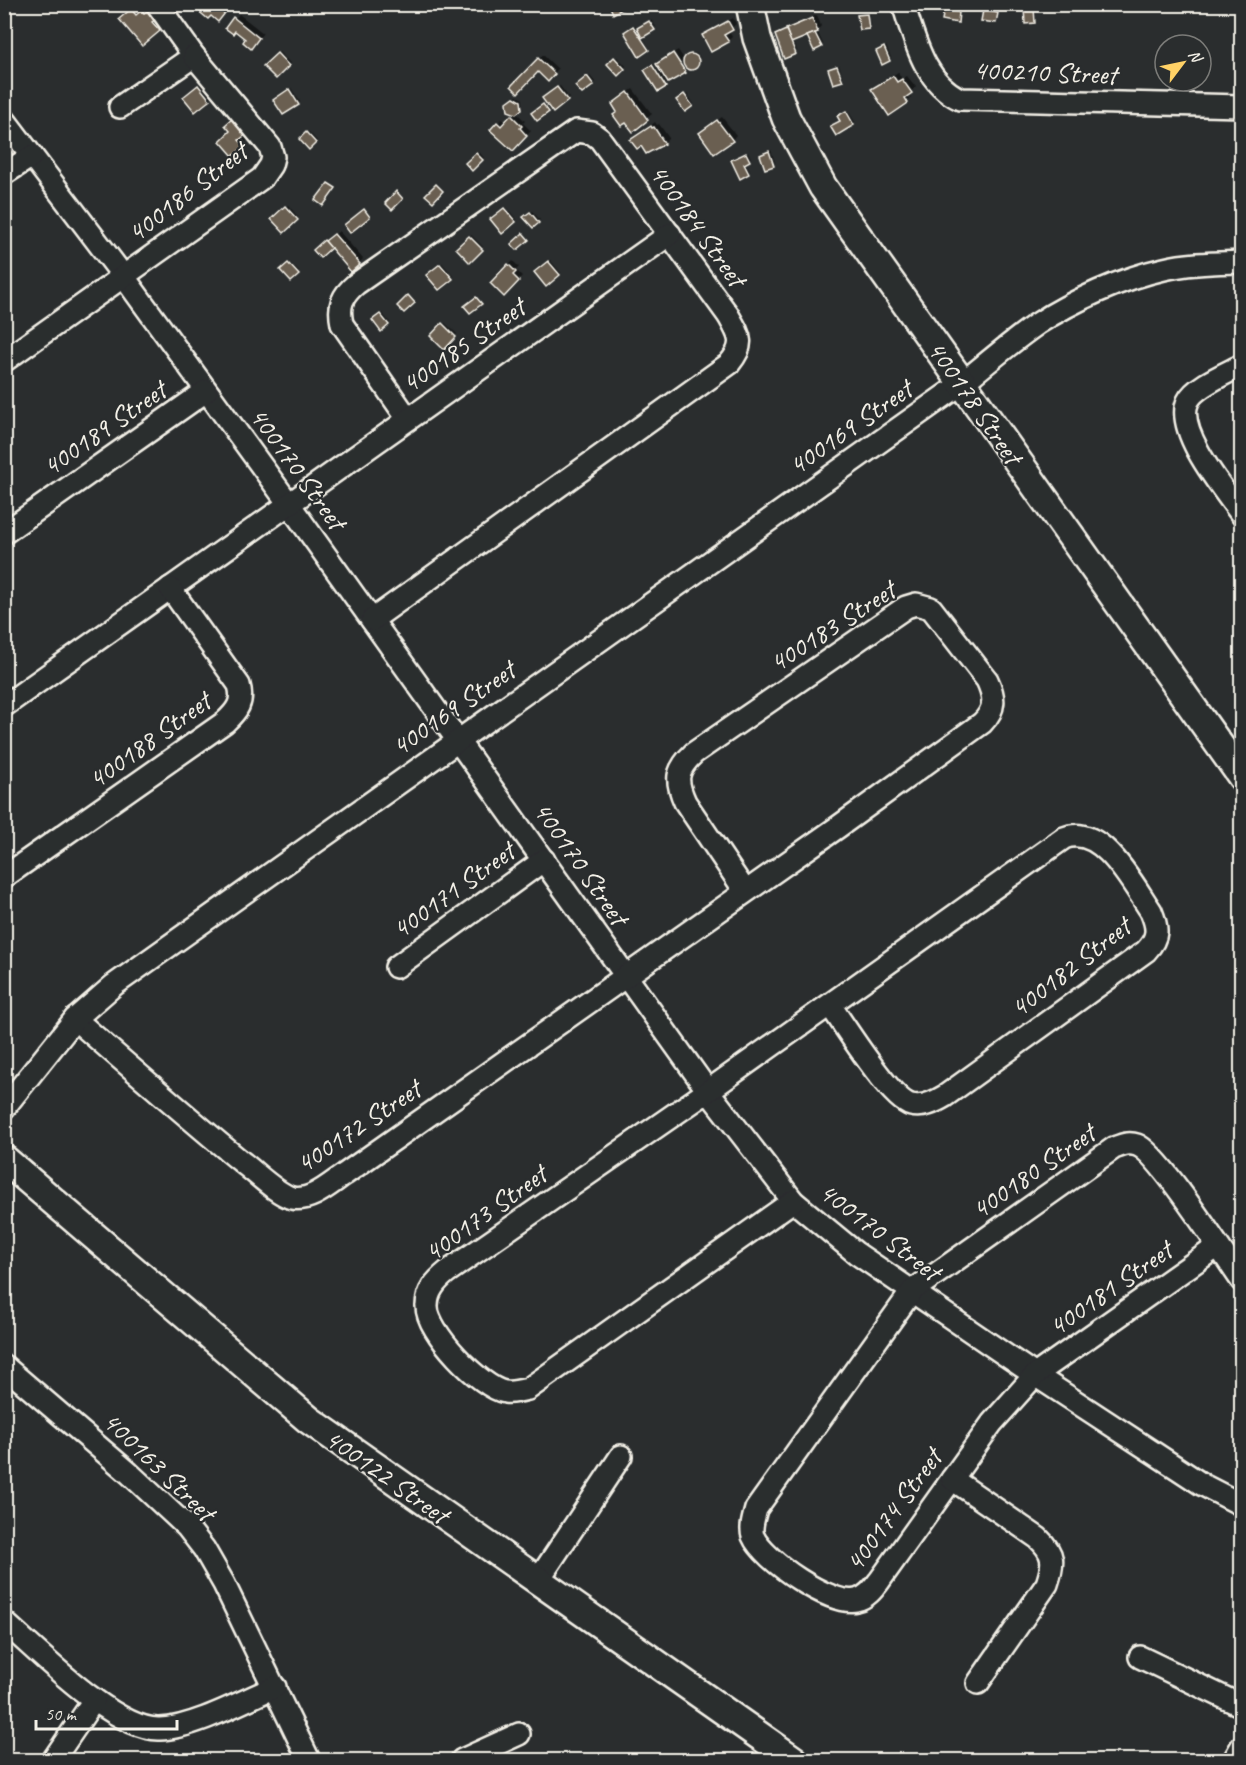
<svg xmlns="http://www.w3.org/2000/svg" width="1246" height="1765" viewBox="0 0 1246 1765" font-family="Caveat,sans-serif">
  <rect width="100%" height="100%" fill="#2a2d2e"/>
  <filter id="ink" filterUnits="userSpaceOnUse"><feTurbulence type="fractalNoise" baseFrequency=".0167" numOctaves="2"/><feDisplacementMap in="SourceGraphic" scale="12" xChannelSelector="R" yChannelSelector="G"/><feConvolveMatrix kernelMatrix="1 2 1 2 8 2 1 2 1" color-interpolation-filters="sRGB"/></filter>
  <g filter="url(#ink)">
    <!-- shadow -->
    <g fill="#0007">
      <polygon points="136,6 142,12 147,7 163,26 159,30 126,15"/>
      <polygon points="947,9 960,11 957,21 945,11"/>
      <polygon points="986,9 999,12 996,22 984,11"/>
      <polygon points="1026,9 1036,9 1036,20 1035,22"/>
      <polygon points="868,13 870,26 869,28 859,15"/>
      <polygon points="239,14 263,33 255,43 235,30 227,28"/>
      <polygon points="817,15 821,26 817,31 823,44 822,45 814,49 807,35 792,41 797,51 795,53 776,35 792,25"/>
      <polygon points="733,18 736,24 729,30 732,37 728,41 704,36"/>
      <polygon points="651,20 656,27 642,36 649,48 648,49 627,31 636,26 638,29"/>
      <polygon points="886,46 891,58 883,63 879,50"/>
      <polygon points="678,50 684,59 692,53 697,54 700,59 699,64 692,69 688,69 658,90 647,69 654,64 659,72 662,70 662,60"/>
      <polygon points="279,52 290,63 276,77 265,66"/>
      <polygon points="543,55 558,69 548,80 538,70 513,86"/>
      <polygon points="617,57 626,66 618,74 609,64"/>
      <polygon points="839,65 843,78 842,79 831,68"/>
      <polygon points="898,72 902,79 907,76 916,87 909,93 911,97 907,102 878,85"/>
      <polygon points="590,76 595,82 582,92 577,86"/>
      <polygon points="200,84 211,97 195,110 185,97"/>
      <polygon points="560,86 569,98 553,111 551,108 548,111 534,111 547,102 544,98"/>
      <polygon points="291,88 300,102 298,104 276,98"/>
      <polygon points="633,89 652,114 633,130 619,111 618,100"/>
      <polygon points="687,94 694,104 692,105 680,99"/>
      <polygon points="517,96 523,99 523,106 516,112 525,121 523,123 531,131 513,149 492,130 502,119 507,122 516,112 509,103"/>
      <polygon points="848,111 855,122 853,124 841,115"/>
      <polygon points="722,117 736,135 732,140 705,129"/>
      <polygon points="655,122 657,125 659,124 669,138 664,143 656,149 632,140"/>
      <polygon points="309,132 317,141 309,148 301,139"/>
      <polygon points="243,135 248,140 233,154 222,141"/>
      <polygon points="771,150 775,163 773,164 762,155"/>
      <polygon points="479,152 484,158 472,169 467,164"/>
      <polygon points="748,152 751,158 745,162 750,171 748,173 735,159"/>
      <polygon points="288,205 298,217 284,231 273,219"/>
      <polygon points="506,207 517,220 502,232 492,219"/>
      <polygon points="532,211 540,220 533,226 525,217"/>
      <polygon points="339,231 363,259 352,270 331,246 315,250"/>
      <polygon points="471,235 483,247 470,260 458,248"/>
      <polygon points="550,260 561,273 546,284 536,272"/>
      <polygon points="513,261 519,267 516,270 522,276 504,295 492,283"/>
      <polygon points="290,263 299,272 291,280 282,270"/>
      <polygon points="442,263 453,276 439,288 428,275"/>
      <polygon points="382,313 390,323 381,330 374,320"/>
      <polygon points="445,323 457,334 444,348 432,336"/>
    </g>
    <!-- building -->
    <g fill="#6a5e51" stroke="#f4f1e8" stroke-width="1.5">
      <polygon points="190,4 232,4 218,22 211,16 208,19"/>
      <polygon points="609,4 631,4 613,14"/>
      <polygon points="1034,7 1035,23 1025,24 1024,8"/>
      <polygon points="131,9 136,15 142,10 144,13 147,11 155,20 152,22 160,31 142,46 119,19"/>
      <polygon points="944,10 959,12 958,23 942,20"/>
      <polygon points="983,10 998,13 996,23 981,21"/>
      <polygon points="867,14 869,29 860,30 857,15"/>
      <polygon points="233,17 259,38 251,49 243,42 245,39 235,31 233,34 225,28"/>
      <polygon points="812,18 818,32 791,43 786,29"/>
      <polygon points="649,21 655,30 642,38 637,28"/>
      <polygon points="728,21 733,30 724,35 729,42 711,52 702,35"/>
      <polygon points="633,26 649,50 639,57 624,32"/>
      <polygon points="786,30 796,54 784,59 775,35"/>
      <polygon points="815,33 822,47 814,51 807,36"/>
      <polygon points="884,47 890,61 882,65 876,51"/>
      <polygon points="277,53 289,66 276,79 263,66"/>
      <polygon points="673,53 686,73 668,83 656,64"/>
      <circle cx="691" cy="62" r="8"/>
      <polygon points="614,57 625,69 618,76 607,64"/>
      <polygon points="538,58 555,74 548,82 538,72 518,93 511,86"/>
      <polygon points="652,65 666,87 658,92 644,70"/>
      <polygon points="837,66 843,81 833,84 828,69"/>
      <polygon points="587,76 594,85 582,94 575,86"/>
      <polygon points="893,76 897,82 902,79 912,93 905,98 908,103 889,116 871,89"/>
      <polygon points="198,85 210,100 195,112 183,97"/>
      <polygon points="557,87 568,101 553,113 542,98"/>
      <polygon points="289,89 299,105 283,115 273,100"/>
      <polygon points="628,92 648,120 633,132 626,123 621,126 613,115 617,112 612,104"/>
      <polygon points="684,94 693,106 685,112 676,100"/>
      <polygon points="514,97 521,101 522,109 516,114 508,111 507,102"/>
      <polygon points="543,104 549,112 537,121 531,113"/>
      <polygon points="846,111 854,125 836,136 830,126 840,121 837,116"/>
      <polygon points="511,115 522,126 520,128 527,136 513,151 490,130 497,122 501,126"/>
      <polygon points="233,118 247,134 239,140 245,146 233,156 220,141 230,131 225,125"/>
      <polygon points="717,120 733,141 714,154 699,133"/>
      <polygon points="651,126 652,128 654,127 665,144 646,154 641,146 637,149 630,140"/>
      <polygon points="306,132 316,143 309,150 299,139"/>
      <polygon points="769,151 774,166 765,169 760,155"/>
      <polygon points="476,153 483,160 472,171 465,163"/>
      <polygon points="746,153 750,161 744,164 749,174 740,179 731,160"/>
      <polygon points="328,183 336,188 323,206 315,200"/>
      <polygon points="436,184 443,191 433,202 425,195"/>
      <polygon points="396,191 403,199 392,210 385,203"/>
      <polygon points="285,206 298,220 284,233 271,219"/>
      <polygon points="504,208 516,222 502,234 490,219"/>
      <polygon points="364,209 370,217 350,233 344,225"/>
      <polygon points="530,212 539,223 533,228 523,217"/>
      <polygon points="523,233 529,240 517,250 511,244"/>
      <polygon points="334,234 360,264 351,272 325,241"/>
      <polygon points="469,236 483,250 470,263 456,248"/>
      <polygon points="324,240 331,248 320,258 313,250"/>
      <polygon points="548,261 560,275 546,287 534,272"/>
      <polygon points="288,263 299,275 291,282 280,270"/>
      <polygon points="440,264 453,279 439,290 426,275"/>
      <polygon points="508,264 516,272 513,275 519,281 504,297 490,283"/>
      <polygon points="408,295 415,303 404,313 397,306"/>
      <polygon points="476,297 482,304 470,313 464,306"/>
      <polygon points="380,314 389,325 381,332 372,320"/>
      <polygon points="442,323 456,337 444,350 430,336"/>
    </g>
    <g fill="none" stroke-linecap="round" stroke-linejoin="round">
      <!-- minor casing -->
      <g stroke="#f4f1e8" stroke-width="26">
        <g id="minor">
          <path d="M903 4C915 40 924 82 960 99L1242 106"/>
          <polyline points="120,107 194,56 157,4"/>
          <polyline points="4,119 124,277 289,504 708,1091 793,1201 856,1253 1035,1375 1203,1485 1242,1505"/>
          <polyline points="4,174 32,156"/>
          <polyline points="4,361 262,178 271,165 273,157 270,147 194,56"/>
          <path d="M1242 365C1227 373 1195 386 1188 401 1174 431 1225 491 1242 515"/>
          <polyline points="4,533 206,391"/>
          <path d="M372 620 729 364C746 344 740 336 728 315L600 139 592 133 576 131 356 284C342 296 338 305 342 324L408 419"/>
          <polyline points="4,706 670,234"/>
          <path d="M4 877 225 722C237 711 244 702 239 685L170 588"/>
          <polyline points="396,967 544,860"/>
          <path d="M75 1019C131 1068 186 1116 243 1163 255 1172 277 1194 292 1198 311 1202 330 1184 345 1174L838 827 982 723C996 709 995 697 987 680L931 608 916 604 906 607 694 753C676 770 675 780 685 802L745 891"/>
          <path d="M4 1108 75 1019 114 985 961 384C986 364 1011 342 1037 324 1072 301 1123 278 1164 269 1189 263 1215 263 1242 262"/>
          <path d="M793 1201 528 1389C520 1391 513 1393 505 1392 481 1388 426 1331 427 1306 427 1291 436 1281 447 1272L708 1091 1064 838C1102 823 1133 885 1151 911 1158 928 1159 937 1146 951L945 1096C935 1102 923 1108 911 1105 890 1099 844 1025 830 1005"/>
          <path d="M1218 1246 1035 1375 992 1423 880 1580C874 1588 867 1598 856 1600 831 1606 763 1560 753 1536 750 1528 754 1517 756 1509L912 1291 1114 1148C1122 1145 1128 1142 1137 1145 1158 1152 1225 1257 1242 1281"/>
          <polyline points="4,1366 129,1473 187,1527 204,1549 224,1584 309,1760"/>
          <path d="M952 1479 1038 1538C1055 1554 1054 1563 1047 1584L978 1683"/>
          <polyline points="537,1582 621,1456"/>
          <path d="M4 1622C38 1651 115 1731 160 1729 193 1728 243 1701 275 1687"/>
          <polyline points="1140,1657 1242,1706"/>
          <polyline points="53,1760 94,1700"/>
          <polyline points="462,1760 519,1734"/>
          <polyline points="1234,1760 1242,1746"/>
        </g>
      </g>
      <!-- tertiary casing -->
      <g stroke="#f4f1e8" stroke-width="32">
        <g id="tertiary">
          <polyline points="750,4 757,38 786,118 823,187 1242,777"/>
          <polyline points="4,1159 309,1420 794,1760"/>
        </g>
      </g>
      <!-- minor -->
      <use href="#minor" stroke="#2a2d2e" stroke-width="21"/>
      <!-- tertiary -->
      <use href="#tertiary" stroke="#2a2d2e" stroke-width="27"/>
    </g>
  </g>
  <g text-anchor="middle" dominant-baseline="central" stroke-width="4.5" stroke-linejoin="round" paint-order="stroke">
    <!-- street labels -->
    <g font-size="28" fill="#f4f1e8" stroke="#2a2d2e">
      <text transform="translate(1045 72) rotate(2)">400210 Street</text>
      <text transform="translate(187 192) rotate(-38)">400186 Street</text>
      <text transform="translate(698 225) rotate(54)">400184 Street</text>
      <text transform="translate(463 345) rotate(-35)">400185 Street</text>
      <text transform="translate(975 402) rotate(55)">400178 Street</text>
      <text transform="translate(850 427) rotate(-35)">400169 Street</text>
      <text transform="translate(104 428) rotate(-35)">400189 Street</text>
      <text transform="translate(298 468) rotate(54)">400170 Street</text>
      <text transform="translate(832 626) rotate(-33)">400183 Street</text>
      <text transform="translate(453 708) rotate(-35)">400169 Street</text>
      <text transform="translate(149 740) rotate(-36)">400188 Street</text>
      <text transform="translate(581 863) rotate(55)">400170 Street</text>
      <text transform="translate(453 890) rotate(-36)">400171 Street</text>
      <text transform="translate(1070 967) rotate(-38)">400182 Street</text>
      <text transform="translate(358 1126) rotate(-34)">400172 Street</text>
      <text transform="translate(1033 1171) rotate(-35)">400180 Street</text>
      <text transform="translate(485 1213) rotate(-36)">400173 Street</text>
      <text transform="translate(880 1231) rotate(37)">400170 Street</text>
      <text transform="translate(1110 1288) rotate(-35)">400181 Street</text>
      <text transform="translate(159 1466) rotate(44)">400163 Street</text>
      <text transform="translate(387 1476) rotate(35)">400122 Street</text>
      <text transform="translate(893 1510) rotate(-54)">400174 Street</text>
    </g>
  </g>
  <!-- margin -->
  <rect width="1246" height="1765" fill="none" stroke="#2a2d2e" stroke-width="24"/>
  <rect x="12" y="12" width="1222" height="1741" fill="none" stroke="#f4f1e8" stroke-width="2" filter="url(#ink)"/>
  <!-- north arrow -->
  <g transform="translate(1183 63) rotate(58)"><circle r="28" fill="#2a2d2e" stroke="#7b7b78" stroke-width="1.5"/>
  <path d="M0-4.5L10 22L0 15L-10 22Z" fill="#ffd166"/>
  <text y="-9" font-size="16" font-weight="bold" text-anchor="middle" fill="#f4f1e8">N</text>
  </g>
  <!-- scale -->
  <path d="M36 1720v9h141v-9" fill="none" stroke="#f4f1e8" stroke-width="3"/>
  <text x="45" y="1720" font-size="18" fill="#f4f1e8" stroke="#2a2d2e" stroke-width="4.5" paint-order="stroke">50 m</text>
</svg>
